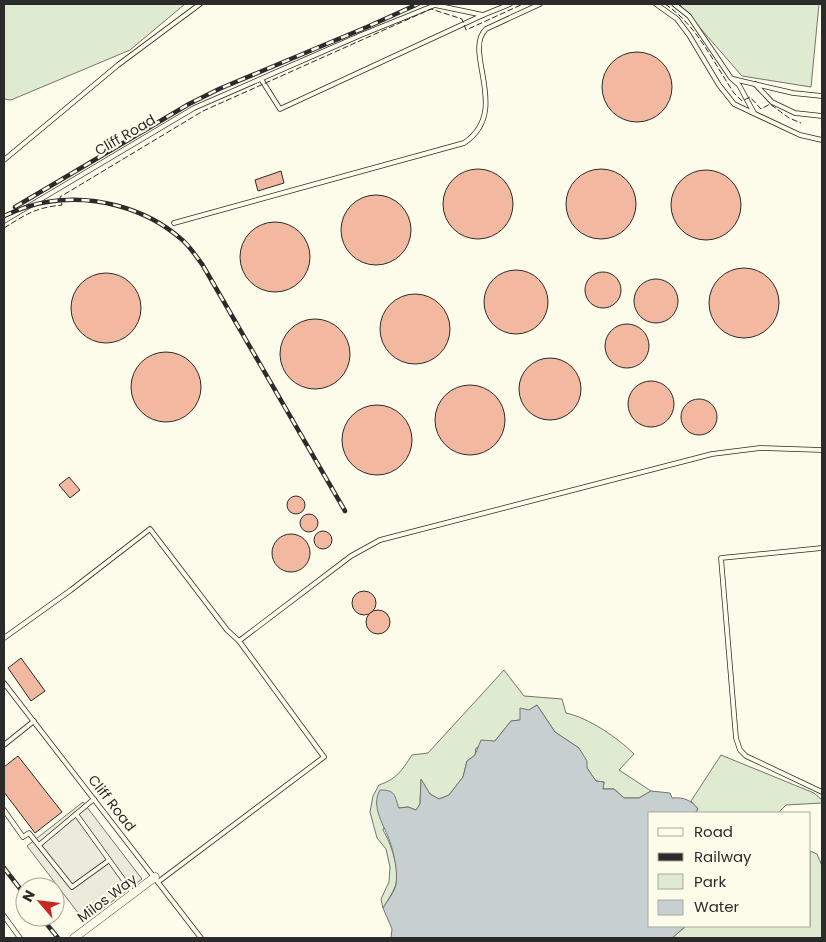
<svg xmlns="http://www.w3.org/2000/svg" width="826" height="942" viewBox="0 0 826 942" font-family="Poppins,sans-serif">
  <rect width="100%" height="100%" fill="#fdfbea"/>
  <!-- green -->
  <g fill="#deebd1" stroke="#74746e">
    <polygon points="4,4 185,4 130,50 11,100 4,99"/>
    <polygon points="679,4 819,4 811,87 742,76"/>
    <path d="M504 670 524 696 562 699 566 713C589 718 618 738 634 754L619 770 651 791 639 798H624L614 789H603L604 782 596 781 587 768 579 748 555 732 537 705 529 710 520 720 511 721 495 741 476 748 475 755 467 761 463 777 449 795 439 799 430 794 421 780 420 804 416 810 408 807 398 808 396 800 383 830C391 843 401 872 395 887 392 894 387 901 383 908L381 899 389 882 390 867 386 849 377 838 370 812 373 796 379 785C397 779 402 770 412 755L428 753Z"/>
    <polygon points="721,755 814,793 822,800 822,803 786,805 778,813 695,813 698,809 691,801"/>
    <polygon points="810,851 817,854 822,866 822,938 672,938 686,926 810,926"/>
  </g>
  <!-- parking -->
  <polygon fill="#eceadb" stroke="#74746e" points="83,802 142,879 85,922 27,846"/>
  <!-- water -->
  <path fill="#c7d0d0" stroke="#74746e" d="M537 705 555 732 579 748 587 761V768L596 781 604 782 603 789H614L624 798H639L651 791 670 793 672 798C684 797 691 800 698 809L695 813H650V926H686L672 938H391L392 929 383 908C387 901 395 892 396 884 398 871 394 854 390 842 385 826 370 807 380 790 396 790 394 795 399 808L408 807 416 810 420 804 421 779 430 794 439 799 449 795 463 777 467 761 475 755 481 740 495 741 511 721 520 720V708L529 710Z"/>
  <!-- building -->
  <g fill="#f2b8a0" stroke="#2b2b2b">
    <circle cx="637" cy="87" r="35"/>
    <circle cx="601" cy="204" r="35"/>
    <circle cx="478" cy="204" r="35"/>
    <circle cx="706" cy="205" r="35"/>
    <polygon points="281,171 284,183 258,191 255,180"/>
    <circle cx="376" cy="230" r="35"/>
    <circle cx="275" cy="257" r="35"/>
    <circle cx="744" cy="303" r="35"/>
    <circle cx="516" cy="302" r="32"/>
    <circle cx="603" cy="290" r="18"/>
    <circle cx="106" cy="308" r="35"/>
    <circle cx="656" cy="301" r="22"/>
    <circle cx="415" cy="329" r="35"/>
    <circle cx="315" cy="354" r="35"/>
    <circle cx="627" cy="346" r="22"/>
    <circle cx="166" cy="387" r="35"/>
    <circle cx="550" cy="389" r="31"/>
    <circle cx="651" cy="404" r="23"/>
    <circle cx="470" cy="420" r="35"/>
    <circle cx="699" cy="417" r="18"/>
    <circle cx="377" cy="440" r="35"/>
    <polygon points="69,477 80,490 70,498 59,485"/>
    <circle cx="296" cy="505" r="9"/>
    <circle cx="309" cy="523" r="9"/>
    <circle cx="323" cy="540" r="9"/>
    <circle cx="291" cy="553" r="19"/>
    <circle cx="364" cy="603" r="12"/>
    <circle cx="378" cy="622" r="12"/>
    <polygon points="21,658 45,691 31,701 8,668"/>
    <polygon points="18,756 62,812 35,833 4,792 4,767"/>
  </g>
  <g fill="none" stroke-linecap="round" stroke-linejoin="round">
    <!-- service casing -->
    <g stroke="#2b2b2b" stroke-width="5.5">
      <g id="service">
        <polyline points="656,4 677,19 689,35 719,85 734,104 800,135 822,140"/>
        <polyline points="674,4 689,16 731,78 739,85 754,113"/>
        <polyline points="261,79 280,109 483,15"/>
        <polyline points="733,79 793,93 822,96"/>
        <polyline points="755,84 772,102 795,113 822,116"/>
        <polyline points="4,160 118,65 200,4"/>
        <polyline points="4,221 194,108 361,35 435,5 483,15 510,4"/>
        <path d="M174 223 464 143C512 111 462 52 486 29L540 4"/>
        <polyline points="822,548 721,558 736,738 740,750 746,756 822,792"/>
        <polyline points="4,638 71,590 150,529 227,630 239,641"/>
        <polyline points="4,683 201,938"/>
        <polyline points="4,745 34,721"/>
        <polyline points="4,810 23,837 29,833 72,887 108,861"/>
        <polyline points="76,814 133,893"/>
        <polyline points="39,845 94,799"/>
        <polyline points="158,882 324,757 239,641 351,556 380,540 712,454 760,448 822,450"/>
        <polyline points="4,916 20,938"/>
      </g>
    </g>
    <!-- minor casing -->
    <g stroke="#2b2b2b" stroke-width="9">
      <polyline id="minor" points="74,938 155,877"/>
    </g>
    <!-- service -->
    <use href="#service" stroke="#fdfbea" stroke-width="4"/>
    <!-- minor -->
    <use href="#minor" stroke="#fdfbea" stroke-width="8"/>
    <!-- rail casing -->
    <g stroke="#2b2b2b" stroke-width="4.5">
      <g id="rail">
        <polyline points="15,207 189,104 219,89 367,27 418,4"/>
        <path d="M4 216C17 210 33 204 47 202 93 194 145 208 180 238 189 245 195 255 202 264L345 511"/>
        <polyline points="4,868 25,895"/>
        <polyline points="41,917 58,938"/>
      </g>
    </g>
    <!-- rail -->
    <use href="#rail" stroke="#fdfbea" stroke-width="2.5" stroke-dasharray="8" stroke-linecap="butt"/>
    <!-- fence -->
    <g stroke="#2b2b2b" stroke-width="1" stroke-dasharray="6 2.5" stroke-linecap="butt">
      <path d="M665 4C697 25 713 62 734 93L742 101 750 97 761 109 770 104 789 118 801 123"/>
      <path d="M4 228C27 214 34 208 62 205L60 197 203 111 431 9 462 19 466 30 523 4"/>
    </g>
  </g>
  <g text-anchor="middle" dominant-baseline="central" stroke-width="4" stroke-linejoin="round" paint-order="stroke">
    <!-- street labels -->
    <g font-size="14" fill="#2b2b2b" stroke="#fdfbea">
      <text transform="translate(125 135) rotate(-30)">Cliff Road</text>
      <text transform="translate(112 803) rotate(52)">Cliff Road</text>
      <text transform="translate(107 898) rotate(-37)">Milos Way</text>
    </g>
  </g>
  <!-- border -->
  <rect width="826" height="942" fill="none" stroke="#2b2b2b" stroke-width="10"/>
  <!-- legend -->
  <rect x="648" y="812" width="162" height="115" fill="#fdfbea" stroke="#a9a89e"/>
  <rect x="658" y="828" width="25" height="8" fill="#fdfbea" stroke="#a9a89e"/>
  <text x="694" y="837" font-size="15" fill="#2b2b2b">Road</text>
  <rect x="658" y="853" width="25" height="8" fill="#2b2b2b" stroke="#a9a89e"/>
  <text x="694" y="862" font-size="15" fill="#2b2b2b">Railway</text>
  <rect x="658" y="874" width="25" height="15" fill="#deebd1" stroke="#a9a89e"/>
  <text x="694" y="887" font-size="15" fill="#2b2b2b">Park</text>
  <rect x="658" y="900" width="25" height="15" fill="#c7d0d0" stroke="#a9a89e"/>
  <text x="694" y="912" font-size="15" fill="#2b2b2b">Water</text>
  <!-- north arrow -->
  <g transform="translate(40 902) rotate(298)"><circle r="24" fill="#fdfbea" stroke="#a9a89e"/>
  <path d="M0-4L9 19L0 12L-9 19Z" fill="#c62828"/>
  <text y="-8" font-size="14" font-weight="bold" text-anchor="middle" fill="#2b2b2b">N</text>
  </g>
</svg>
